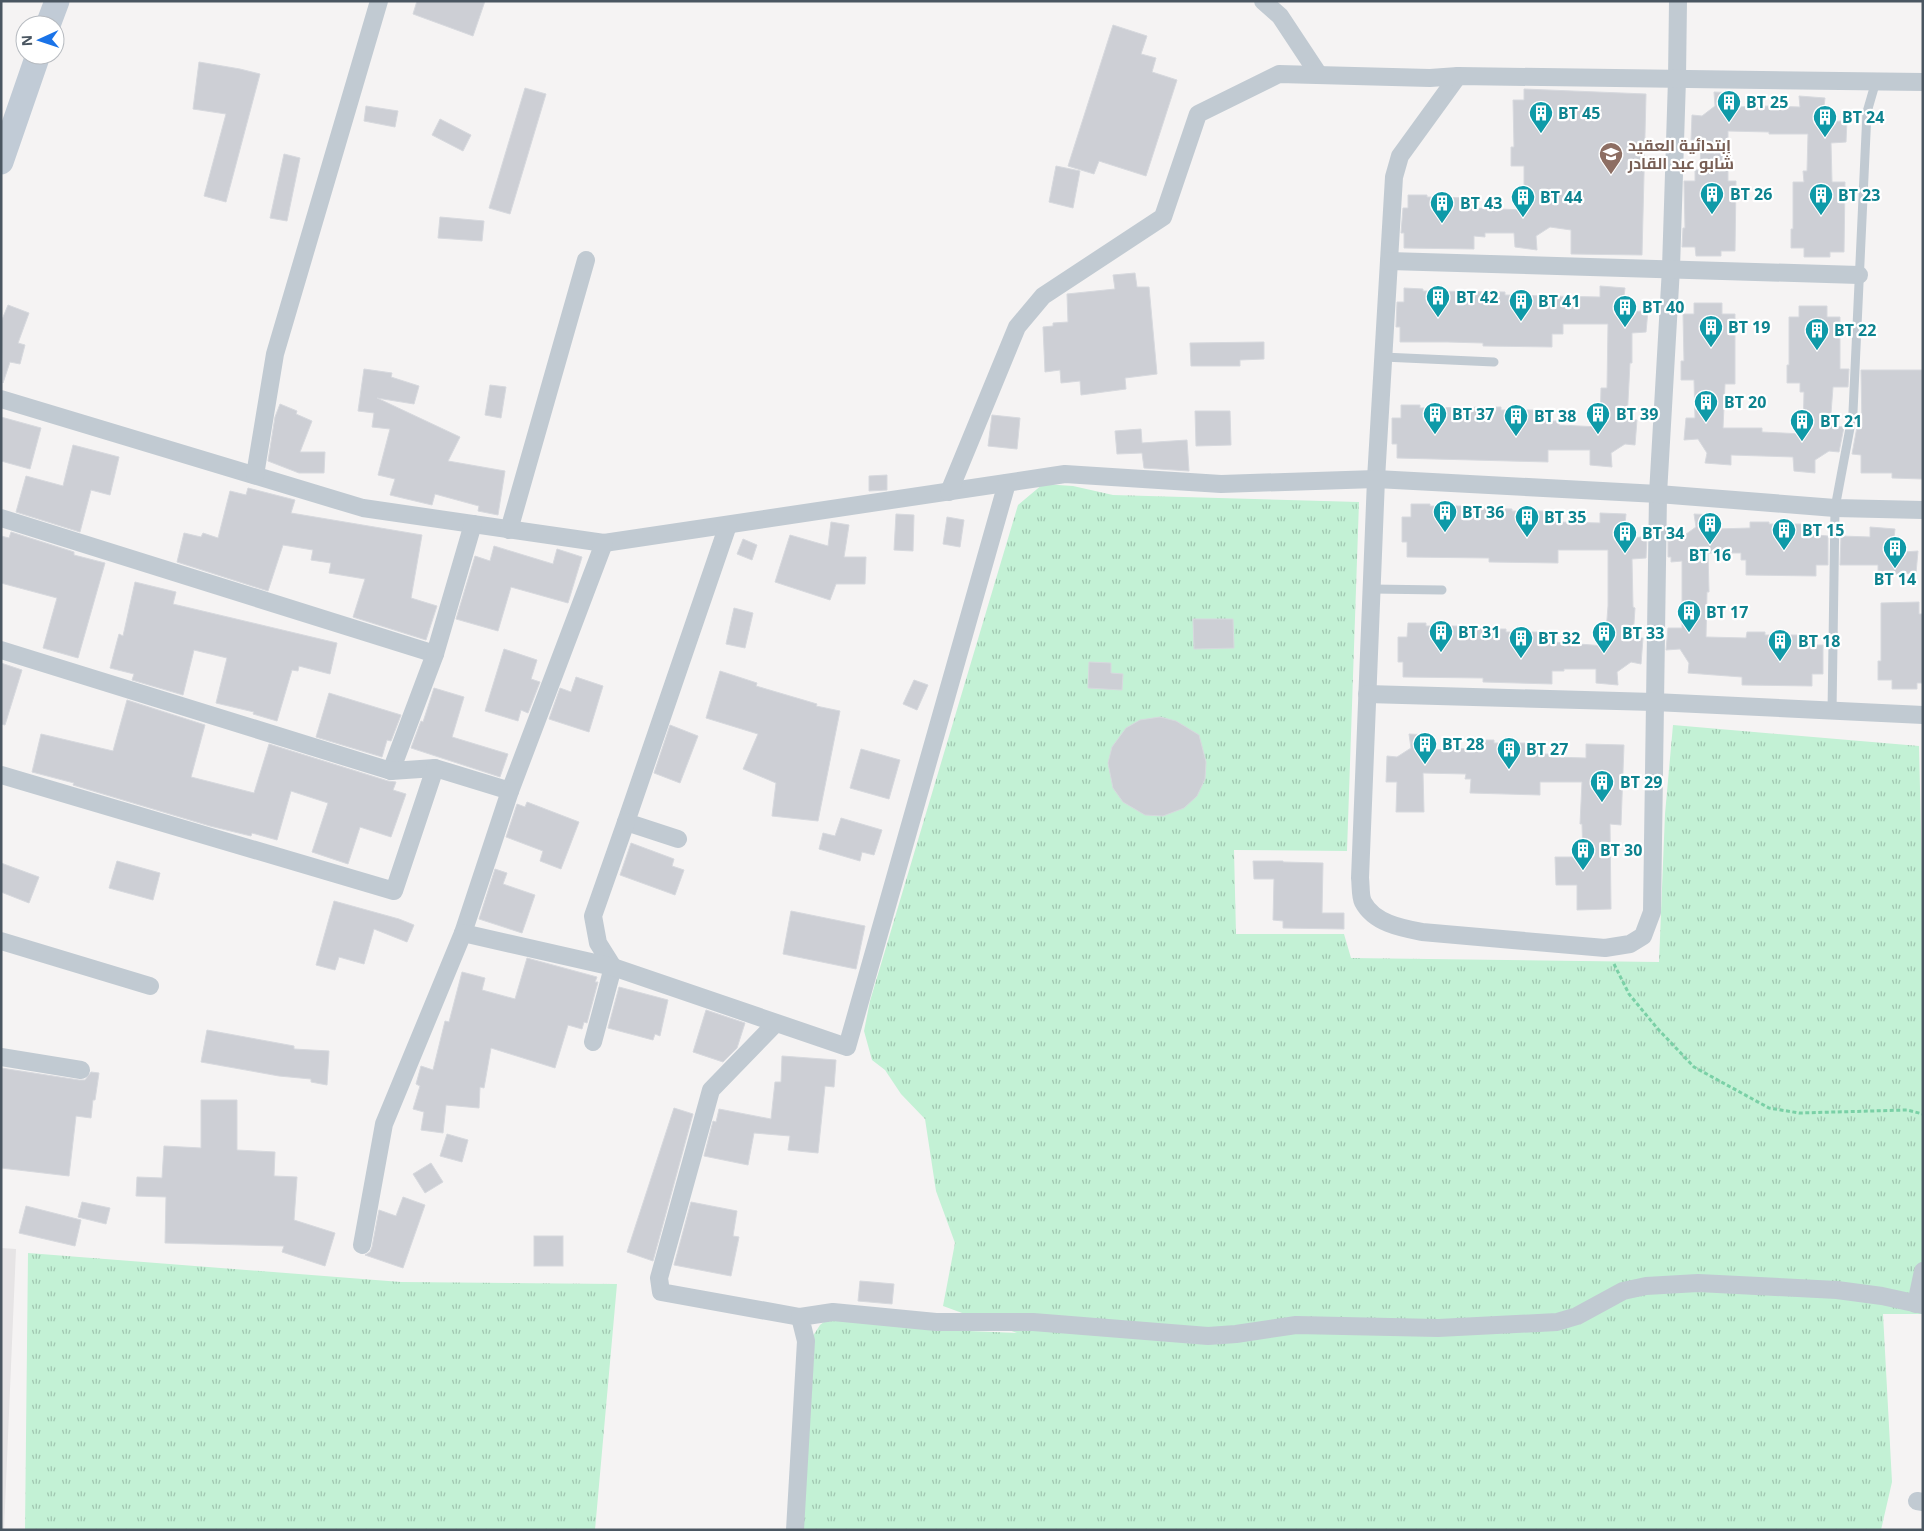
<svg xmlns="http://www.w3.org/2000/svg" width="1924" height="1531" viewBox="0 0 1924 1531" font-family="'Noto Sans',Cairo,sans-serif">
  <defs>
    <pattern id="grass-tufts" width="24" height="20" patternUnits="userSpaceOnUse" patternTransform="scale(1.25)"><rect width="24" height="20" fill="#c3f1d5"/><path d="M3 7l-1-3M5 7V3M7 7l1-3M15 17l-1-3M17 17v-4M19 17l1-3" fill="none" stroke="#a0c6b0"/></pattern>
  </defs>
  <rect width="100%" height="100%" fill="#f5f3f3"/>
  <!-- education -->
  <polygon fill="#e6e4e5" points="1,1248 16,1249 4,1530 1,1530"/>
  <!-- grass -->
  <g fill="url(#grass-tufts)">
    <polygon points="1043,484 1073,486 1113,495 1359,502 1347,851 1234,850 1236,934 1344,934 1351,958 1659,962 1665,814 1673,725 1919,746 1923,916 1923,1314 1883,1314 1892,1482 1881,1530 796,1530 813,1336 820,1325 830,1317 945,1330 1017,1333 943,1306 955,1243 936,1191 925,1119 901,1094 885,1070 872,1060 864,1031 870,1001 1018,505"/>
    <polygon points="28,1253 401,1282 617,1284 595,1530 25,1530"/>
  </g>
  <!-- building -->
  <g fill="#cdcfd5" stroke="#d7d9de">
    <polygon points="417,1 485,1 473,36 413,14"/>
    <polygon points="1113,25 1147,36 1141,54 1156,58 1152,72 1177,80 1146,176 1099,161 1094,174 1068,166"/>
    <polygon points="199,62 240,69 260,74 226,202 204,196 226,114 193,109"/>
    <polygon points="525,88 546,94 510,214 489,208"/>
    <polygon points="1524,89 1646,94 1642,255 1571,254 1571,230 1550,227 1536,236 1537,250 1515,247 1514,233 1485,233 1485,237 1474,236 1474,249 1404,248 1404,233 1401,233 1403,208 1408,208 1408,195 1427,195 1427,197 1475,198 1475,208 1524,210 1524,166 1511,166 1511,147 1514,147 1513,100 1524,100"/>
    <polygon points="1714,92 1736,93 1737,107 1769,106 1800,107 1799,96 1825,98 1824,107 1834,122 1847,120 1846,142 1831,143 1832,182 1845,182 1844,252 1830,252 1830,257 1804,257 1804,248 1791,248 1791,229 1793,229 1793,182 1804,182 1803,171 1807,171 1808,134 1769,134 1769,132 1728,131 1728,181 1736,181 1735,251 1721,251 1721,256 1696,256 1695,247 1682,247 1683,228 1685,228 1684,181 1695,181 1695,170 1700,170 1701,140 1691,140 1692,115 1702,116 1715,106"/>
    <polygon points="366,106 398,111 395,127 364,121"/>
    <polygon points="440,119 471,135 463,151 432,135"/>
    <polygon points="284,154 300,158 287,221 270,218"/>
    <polygon points="1056,166 1080,171 1073,208 1049,202"/>
    <polygon points="440,217 484,221 482,241 438,238"/>
    <polygon points="1135,273 1137,287 1149,287 1157,374 1125,378 1126,389 1081,395 1080,381 1061,383 1060,370 1045,372 1043,327 1053,326 1053,323 1068,322 1067,294 1115,289 1113,275"/>
    <polygon points="1600,286 1625,288 1624,297 1634,312 1648,310 1646,332 1632,333 1632,363 1630,363 1627,420 1637,420 1635,445 1625,444 1611,453 1612,467 1590,465 1590,450 1548,450 1548,462 1397,458 1397,444 1392,444 1392,418 1401,418 1401,405 1420,405 1420,408 1501,407 1501,410 1549,410 1549,421 1559,421 1559,425 1600,427 1601,388 1607,388 1608,324 1563,324 1563,334 1552,334 1552,347 1483,346 1483,343 1448,342 1400,342 1400,327 1396,327 1397,302 1404,302 1404,288 1423,289 1423,291 1505,292 1505,295 1600,297"/>
    <polygon points="1694,303 1722,303 1722,314 1735,314 1735,384 1725,384 1723,428 1762,428 1762,432 1803,434 1804,392 1800,392 1800,383 1787,383 1787,365 1789,365 1789,317 1799,317 1799,306 1827,306 1827,317 1840,317 1840,369 1849,369 1848,387 1833,387 1830,426 1844,427 1839,452 1829,451 1815,460 1815,473 1794,471 1793,457 1731,455 1731,465 1705,463 1707,453 1698,439 1684,440 1686,418 1695,418 1694,380 1681,380 1681,361 1684,361 1683,314 1694,314"/>
    <polygon points="8,305 29,313 18,343 25,345 20,364 10,362 3,383 1,322"/>
    <polygon points="1264,342 1264,359 1240,360 1240,366 1191,366 1190,343"/>
    <polygon points="364,369 392,373 391,377 419,386 414,404 377,398 460,437 448,461 505,471 498,515 478,511 479,506 435,494 432,505 390,495 395,479 378,475 390,429 372,427 374,413 358,411"/>
    <polygon points="1861,370 1923,370 1923,479 1892,478 1892,473 1861,473 1861,455 1852,454 1857,427 1862,427"/>
    <polygon points="490,385 506,387 501,418 485,415"/>
    <polygon points="280,404 297,411 296,414 312,421 300,452 325,452 324,473 299,473 268,461 275,417"/>
    <polygon points="1195,411 1230,411 1231,445 1196,446"/>
    <polygon points="992,415 1020,418 1017,449 988,446"/>
    <polygon points="1,417 41,428 30,469 1,461"/>
    <polygon points="1141,429 1142,443 1187,440 1189,471 1144,468 1142,453 1117,454 1115,431"/>
    <polygon points="73,445 119,457 110,495 91,490 80,532 16,512 26,476 63,486"/>
    <polygon points="887,475 887,490 869,491 869,476"/>
    <polygon points="248,488 295,500 291,513 422,535 411,598 437,606 426,640 353,617 365,579 329,573 331,563 311,560 313,550 283,545 268,591 177,562 184,533 201,537 203,533 218,538 230,491 246,495"/>
    <polygon points="1411,504 1430,504 1430,506 1477,506 1477,508 1512,509 1512,511 1559,511 1559,522 1600,523 1600,513 1626,514 1625,524 1634,538 1647,536 1646,558 1632,559 1633,607 1635,608 1633,638 1643,638 1641,664 1631,662 1617,672 1618,685 1596,683 1596,669 1564,669 1564,671 1552,671 1552,684 1483,682 1483,678 1403,677 1403,662 1398,662 1398,637 1407,637 1408,623 1426,623 1426,626 1474,626 1474,629 1506,629 1506,632 1553,632 1553,642 1605,646 1608,606 1608,550 1558,550 1558,563 1489,562 1489,558 1407,557 1407,542 1402,542 1402,517 1411,517"/>
    <polygon points="896,514 914,515 913,551 894,550"/>
    <polygon points="1694,514 1716,515 1717,529 1750,528 1750,522 1769,522 1769,524 1817,524 1817,535 1828,536 1828,565 1816,565 1816,576 1746,575 1746,560 1741,560 1741,553 1708,553 1709,592 1707,592 1706,637 1746,638 1747,632 1765,632 1765,635 1813,635 1813,645 1823,645 1823,674 1812,674 1812,686 1742,685 1742,677 1688,673 1689,663 1680,649 1666,650 1668,628 1682,628 1682,561 1671,562 1671,557 1668,557 1668,535 1682,537 1696,527"/>
    <polygon points="947,517 964,520 960,547 943,544"/>
    <polygon points="831,522 849,525 844,557 866,557 865,584 836,584 830,600 775,582 790,535 828,546"/>
    <polygon points="1870,527 1895,529 1894,538 1904,552 1918,551 1916,573 1878,575 1878,565 1840,565 1841,536 1870,537"/>
    <polygon points="11,532 74,552 74,555 105,563 78,658 43,648 57,598 1,583 1,536 9,538"/>
    <polygon points="743,539 757,545 752,560 737,554"/>
    <polygon points="494,546 553,564 557,549 582,557 568,603 511,587 498,631 456,619 475,556 490,561"/>
    <polygon points="135,582 176,592 173,604 337,643 330,674 299,666 298,671 292,670 277,721 253,714 254,712 216,703 227,658 194,650 183,695 132,680 134,674 110,668 119,634 123,636"/>
    <polygon points="1919,602 1919,614 1923,614 1923,683 1917,683 1917,689 1892,689 1892,680 1878,680 1878,661 1881,661 1881,603"/>
    <polygon points="734,608 753,613 745,648 726,644"/>
    <polygon points="1193,619 1233,619 1234,648 1194,649"/>
    <polygon points="504,649 537,660 531,679 540,682 528,713 521,710 518,721 485,711"/>
    <polygon points="1089,662 1111,663 1111,673 1123,674 1122,690 1088,688"/>
    <polygon points="1,663 22,670 5,725 1,724"/>
    <polygon points="720,671 757,683 756,686 817,704 816,706 840,711 818,821 772,816 776,783 743,769 758,734 706,718"/>
    <polygon points="576,677 603,686 589,732 549,719 560,688 571,692"/>
    <polygon points="914,680 928,685 917,710 903,704"/>
    <polygon points="434,688 464,697 452,737 508,754 500,777 411,748 421,721 423,722"/>
    <polygon points="329,693 401,715 391,741 387,740 382,757 316,737"/>
    <polygon points="127,700 205,725 191,777 254,793 269,744 388,781 396,782 393,790 406,794 391,837 360,827 348,864 312,852 328,803 291,791 277,840 252,833 251,836 210,826 73,785 74,783 32,772 41,734 113,751"/>
    <polygon points="1160,717 1176,721 1199,735 1206,762 1205,779 1197,796 1184,808 1163,816 1145,815 1123,802 1113,788 1108,763 1112,747 1126,728 1140,720"/>
    <polygon points="670,725 698,736 680,783 654,773"/>
    <polygon points="1409,734 1431,735 1432,750 1475,748 1475,740 1494,740 1494,743 1541,743 1541,754 1552,754 1552,757 1586,758 1586,744 1624,745 1621,825 1610,824 1611,909 1577,910 1577,885 1556,885 1555,857 1583,857 1582,824 1580,824 1582,782 1540,782 1540,795 1470,793 1471,779 1465,779 1466,774 1423,773 1424,812 1396,812 1397,782 1386,782 1387,756 1397,757 1411,748"/>
    <polygon points="861,749 900,760 889,799 850,788"/>
    <polygon points="527,802 579,822 561,869 540,861 543,851 506,837 517,804 525,807"/>
    <polygon points="841,818 882,830 874,855 862,852 860,861 819,849 823,833 835,836"/>
    <polygon points="631,843 674,859 672,866 684,870 675,895 620,875"/>
    <polygon points="117,861 160,873 153,900 109,888"/>
    <polygon points="1253,861 1283,861 1283,862 1323,863 1322,913 1344,913 1344,929 1283,928 1283,921 1273,920 1274,879 1254,879"/>
    <polygon points="1,863 39,877 29,903 1,892"/>
    <polygon points="495,869 507,873 503,884 535,895 522,933 479,919"/>
    <polygon points="334,901 399,919 414,925 407,942 374,929 364,964 339,957 335,970 316,965"/>
    <polygon points="791,911 865,926 856,969 783,954"/>
    <polygon points="527,958 597,977 595,982 598,982 587,1023 584,1022 582,1029 568,1025 555,1068 491,1048 484,1088 480,1087 479,1108 446,1105 443,1133 421,1130 424,1112 413,1109 420,1086 416,1084 421,1066 433,1070 445,1021 449,1022 462,972 485,978 482,990 515,999"/>
    <polygon points="619,987 668,1000 660,1036 655,1034 653,1040 608,1028"/>
    <polygon points="706,1010 745,1023 737,1048 723,1062 693,1052"/>
    <polygon points="207,1030 294,1046 294,1049 329,1051 327,1085 311,1082 311,1079 279,1076 201,1062"/>
    <polygon points="782,1056 836,1060 834,1087 825,1086 818,1153 788,1150 790,1136 754,1133 748,1165 704,1156 713,1121 716,1122 719,1109 771,1119 775,1082 781,1082"/>
    <polygon points="1,1068 79,1080 85,1080 91,1072 99,1073 95,1100 93,1100 91,1118 76,1116 69,1176 1,1168"/>
    <polygon points="201,1100 237,1100 237,1150 275,1152 274,1176 297,1177 294,1220 335,1233 325,1266 282,1252 284,1246 165,1243 166,1197 136,1196 137,1177 162,1178 164,1146 201,1148"/>
    <polygon points="674,1108 693,1114 653,1261 627,1252"/>
    <polygon points="447,1134 468,1140 462,1162 440,1156"/>
    <polygon points="431,1163 443,1182 425,1193 413,1174"/>
    <polygon points="403,1197 425,1205 403,1268 365,1255 370,1252 372,1247 379,1210 396,1216"/>
    <polygon points="82,1202 110,1208 106,1224 78,1217"/>
    <polygon points="691,1202 737,1211 733,1236 739,1237 731,1276 674,1265"/>
    <polygon points="26,1206 81,1220 75,1246 19,1233"/>
    <rect x="534" y="1236" width="29" height="30"/>
    <polygon points="860,1281 894,1284 892,1304 858,1301"/>
  </g>
  <g fill="none" stroke-linecap="round" stroke-linejoin="round">
    <!-- path -->
    <polyline stroke="#7ad0a6" stroke-width="3" stroke-dasharray="4 2.5" stroke-linecap="butt" points="1614,964 1629,994 1657,1028 1694,1067 1769,1108 1799,1113 1907,1110 1923,1114"/>
    <!-- service -->
    <g stroke="#c1cad2" stroke-width="9">
      <polyline points="1383,357 1494,362"/>
      <polyline points="1372,589 1442,590"/>
      <polyline points="1832,712 1835,508 1853,412 1867,112 1876,81"/>
    </g>
    <!-- minor -->
    <g stroke="#c1cad2" stroke-width="18">
      <polyline points="1263,1 1280,16 1319,75"/>
      <path d="M1458 76 1400 156 1394 177 1376 479 1360 878C1361 885 1360 896 1363 902 1374 923 1401 928 1422 932L1605 948 1630 944 1643 936 1652 912 1658 494 1671 268 1677 79 1678 1"/>
      <polyline points="1389,261 1859,275"/>
      <polyline points="1,399 363,508 604,543 1065,474 1221,484 1376,479 1658,494 1835,508 1923,510"/>
      <polyline points="255,475 275,354 379,1"/>
      <polyline points="949,492 1017,327 1043,296 1163,217 1198,114 1279,74 1430,78 1458,76 1923,82"/>
      <polyline points="1,518 435,654 391,771"/>
      <polyline points="509,530 586,260"/>
      <polyline points="1,650 391,771 435,768 510,791 604,543"/>
      <polyline points="435,654 473,524"/>
      <polyline points="1367,694 1654,702 1923,715"/>
      <polyline points="1,775 394,891 435,768"/>
      <polyline points="678,839 626,822 728,525"/>
      <polyline points="463,933 510,791"/>
      <polyline points="1,941 150,986"/>
      <polyline points="775,1024 711,1090 659,1278 661,1292 800,1317"/>
      <polyline points="593,1042 613,967 598,943 593,916 626,822"/>
      <polyline points="1,1057 81,1070"/>
      <polyline points="362,1245 384,1124 463,933 613,967 847,1047 1007,483"/>
      <polyline points="1916,1304 1923,1271"/>
      <polyline points="1917,1501 1923,1502"/>
      <polyline points="795,1530 806,1341 800,1317 833,1312 936,1322 1033,1322 1208,1336 1236,1334 1296,1325 1438,1328 1557,1322 1577,1316 1623,1291 1646,1286 1698,1283 1837,1290 1882,1296 1923,1305"/>
    </g>
    <!-- secondary -->
    <g stroke="#c1cbd6" stroke-width="25">
      <polyline points="48,25 57,1"/>
      <polyline points="1,162 38,55"/>
    </g>
  </g>
  <!-- icons -->
  <defs>
    <g id="building-pin" transform="scale(1.25)"><path d="M0 17L-7.5 6A9.5 9.5 0 1 1 7.5 6Z" fill="#0f9aa8" stroke="#fff"/><path d="M-4-6H4V6H1V3H-1V6H-4ZM-2.5-4.3h1.7v1.8h-1.7ZM.8-4.3h1.7v1.8H.8ZM-2.5-1h1.7V.8h-1.7ZM.8-1h1.7V.8H.8Z" fill="#fff"/></g>
    <g id="school-pin" transform="scale(1.25)"><path d="M0 17L-7.5 6A9.5 9.5 0 1 1 7.5 6Z" fill="#8d6e63" stroke="#fff"/><path d="M0-5L7-2L0 1L-7-2ZM-4 1L0 2.5L4 1V4Q0 6-4 4Z" fill="#fff"/></g>
  </defs>
  <g fill-rule="evenodd">
    <use href="#building-pin" x="1729" y="102"/>
    <use href="#building-pin" x="1541" y="113"/>
    <use href="#building-pin" x="1825" y="117"/>
    <use href="#school-pin" x="1611" y="154"/>
    <use href="#building-pin" x="1712" y="194"/>
    <use href="#building-pin" x="1821" y="195"/>
    <use href="#building-pin" x="1523" y="197"/>
    <use href="#building-pin" x="1442" y="203"/>
    <use href="#building-pin" x="1438" y="297"/>
    <use href="#building-pin" x="1521" y="301"/>
    <use href="#building-pin" x="1625" y="307"/>
    <use href="#building-pin" x="1711" y="327"/>
    <use href="#building-pin" x="1817" y="330"/>
    <use href="#building-pin" x="1706" y="402"/>
    <use href="#building-pin" x="1435" y="414"/>
    <use href="#building-pin" x="1598" y="414"/>
    <use href="#building-pin" x="1516" y="416"/>
    <use href="#building-pin" x="1802" y="421"/>
    <use href="#building-pin" x="1445" y="512"/>
    <use href="#building-pin" x="1527" y="517"/>
    <use href="#building-pin" x="1710" y="524"/>
    <use href="#building-pin" x="1784" y="530"/>
    <use href="#building-pin" x="1625" y="533"/>
    <use href="#building-pin" x="1895" y="548"/>
    <use href="#building-pin" x="1689" y="612"/>
    <use href="#building-pin" x="1441" y="632"/>
    <use href="#building-pin" x="1604" y="633"/>
    <use href="#building-pin" x="1521" y="638"/>
    <use href="#building-pin" x="1780" y="641"/>
    <use href="#building-pin" x="1425" y="744"/>
    <use href="#building-pin" x="1509" y="749"/>
    <use href="#building-pin" x="1602" y="782"/>
    <use href="#building-pin" x="1583" y="850"/>
  </g>
  <g text-anchor="middle" dominant-baseline="central" stroke-width="4.5" stroke-linejoin="round" paint-order="stroke">
    <!-- culture labels -->
    <g font-size="16" font-weight="bold" fill="#0d838f" stroke="#fff" text-anchor="start">
      <text x="1746" y="102">BT 25</text>
      <text x="1558" y="113">BT 45</text>
      <text x="1842" y="117">BT 24</text>
      <text x="1730" y="194">BT 26</text>
      <text x="1838" y="195">BT 23</text>
      <text x="1540" y="197">BT 44</text>
      <text x="1460" y="203">BT 43</text>
      <text x="1456" y="297">BT 42</text>
      <text x="1538" y="301">BT 41</text>
      <text x="1642" y="307">BT 40</text>
      <text x="1728" y="327">BT 19</text>
      <text x="1834" y="330">BT 22</text>
      <text x="1724" y="402">BT 20</text>
      <text x="1452" y="414">BT 37</text>
      <text x="1616" y="414">BT 39</text>
      <text x="1534" y="416">BT 38</text>
      <text x="1820" y="421">BT 21</text>
      <text x="1462" y="512">BT 36</text>
      <text x="1544" y="517">BT 35</text>
      <text x="1802" y="530">BT 15</text>
      <text x="1642" y="533">BT 34</text>
      <text x="1710" y="555" text-anchor="middle">BT 16</text>
      <text x="1895" y="579" text-anchor="middle">BT 14</text>
      <text x="1706" y="612">BT 17</text>
      <text x="1458" y="632">BT 31</text>
      <text x="1622" y="633">BT 33</text>
      <text x="1538" y="638">BT 32</text>
      <text x="1798" y="641">BT 18</text>
      <text x="1442" y="744">BT 28</text>
      <text x="1526" y="749">BT 27</text>
      <text x="1620" y="782">BT 29</text>
      <text x="1600" y="850">BT 30</text>
    </g>
    <!-- education labels -->
    <g font-size="16" font-weight="bold" fill="#785e54" stroke="#fff" text-anchor="start">
      <text x="1628" y="145">إبتدائية العقيد<tspan x="1628" dy="18">شابو عبد القادر</tspan></text>
    </g>
  </g>
  <!-- border -->
  <rect width="1924" height="1531" fill="none" stroke="#4a5661" stroke-width="5"/>
  <!-- north arrow -->
  <g transform="translate(40 40) rotate(267)"><circle r="24" fill="#ffffff" stroke="#b7bbc0"/>
  <path d="M0-4L9 19L0 12L-9 19Z" fill="#1a73e8"/>
  <text y="-8" font-size="14" font-weight="bold" text-anchor="middle" fill="#4a5661">N</text>
  </g>
</svg>
